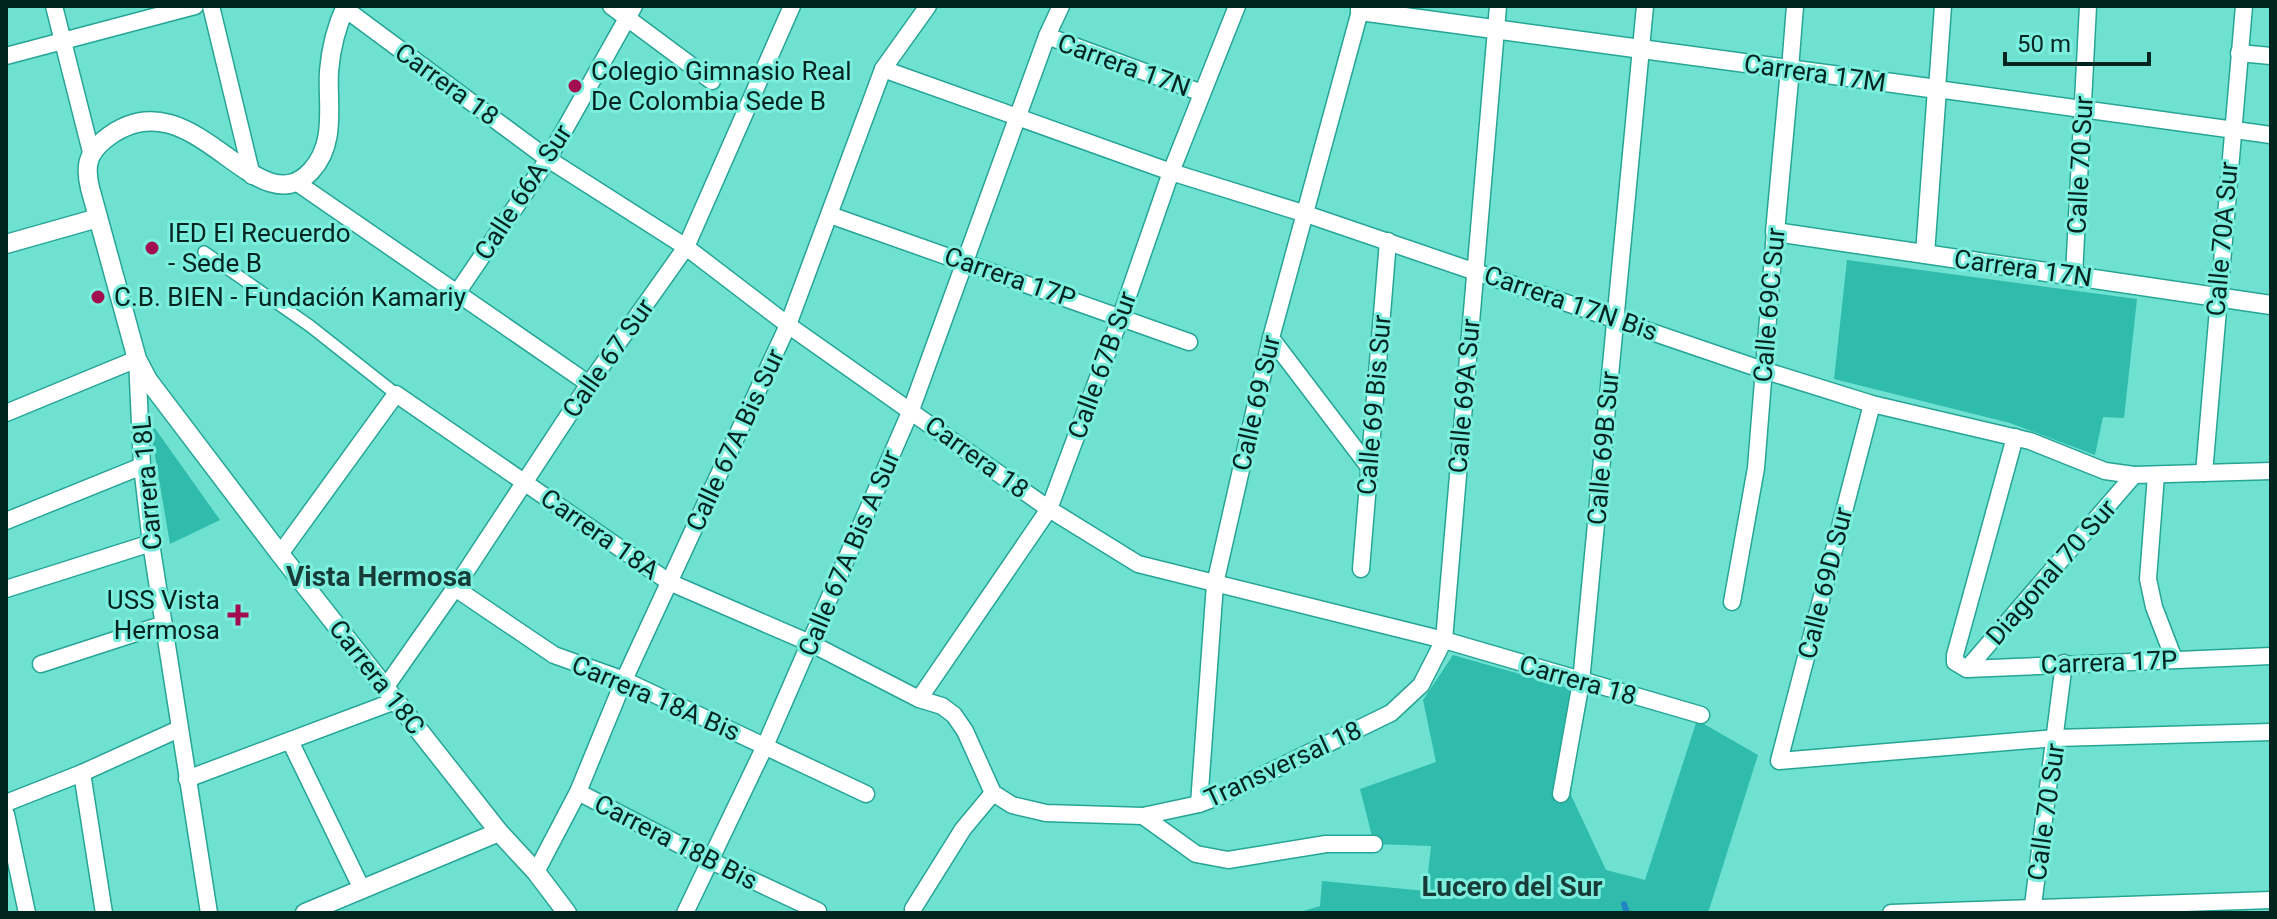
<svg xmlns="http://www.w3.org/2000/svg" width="2277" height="919" viewBox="0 0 2277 919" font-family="Roboto,sans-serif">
  <rect width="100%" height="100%" fill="#6ee1d1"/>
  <!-- green -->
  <g fill="#2fbcac">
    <polygon points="1847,260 2137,299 2124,418 2103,417 2095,455 2010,423 1834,379"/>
    <polygon points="149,420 220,520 170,544"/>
    <polygon points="1453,655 1580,691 1571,795 1606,870 1645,880 1697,720 1758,755 1708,913 1297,913 1320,906 1322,881 1426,891 1431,846 1374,844 1360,789 1436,762 1423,700"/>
  </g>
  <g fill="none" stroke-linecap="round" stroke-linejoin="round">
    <!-- stream -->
    <polyline stroke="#2485c5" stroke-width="6" points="1624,904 1627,913"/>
    <!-- pedestrian casing -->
    <g stroke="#26a597" stroke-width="14">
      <polyline id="pedestrian" points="204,252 310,326 396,394"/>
    </g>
    <!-- minor casing -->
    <g stroke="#26a597" stroke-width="19">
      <g id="minor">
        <polyline points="54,6 91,152"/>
        <polyline points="211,6 252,176"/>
        <polyline points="611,6 712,81"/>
        <polyline points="1943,6 1937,89 2271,135"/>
        <polyline points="344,8 548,159 686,247 788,325 1049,509 1138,564 1444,640 1701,715"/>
        <polyline points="1047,36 1202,93"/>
        <polyline points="2239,53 2271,56"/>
        <polyline points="6,56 195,6"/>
        <polyline points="883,69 1171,172 1306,214 1763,370 1872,404 2030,441 2105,471 2134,475 2271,471"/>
        <polyline points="1790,69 1795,6"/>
        <polyline points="296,182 589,384"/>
        <polyline points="830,215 1189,342"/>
        <polyline points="2074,275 2088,6"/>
        <polyline points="457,293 548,159 634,6"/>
        <polyline points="1271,338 1369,467"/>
        <polyline points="1872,404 1779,761 2056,738 2271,732"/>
        <polyline points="6,413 137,359 142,466 151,543 209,913"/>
        <polyline points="2015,437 1955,655 1955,662 1967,669 2271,656"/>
        <polyline points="2204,473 2244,6"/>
        <polyline points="2156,475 2148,579 2154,607 2174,659"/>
        <polyline points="6,521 142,466"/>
        <polyline points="280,554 396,394 669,582 810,643 919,699 942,706 954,715 965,731 993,793 1012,805 1046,813 1143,816 1199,804 1220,796 1391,713 1421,685 1444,640 1498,6"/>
        <polyline points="1361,569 1388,241"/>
        <polyline points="455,588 554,655 624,680 866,794"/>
        <polyline points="6,589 151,543"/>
        <polyline points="1732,602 1756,468 1775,232"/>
        <polyline points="41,664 164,624"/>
        <polyline points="1967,669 2134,475"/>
        <polyline points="385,688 455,588 589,384 686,247 792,6"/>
        <polyline points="919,699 1049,509 1121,316 1171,172 1237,6"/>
        <polyline points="290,741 362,889"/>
        <polyline points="82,773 104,913"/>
        <polyline points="187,779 395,701"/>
        <polyline points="578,792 711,861 818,911"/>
        <polyline points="1561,794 1581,682 1645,6"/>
        <polyline points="6,803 82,773 179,729"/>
        <polyline points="1199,804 1215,584 1271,338 1360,11"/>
        <polyline points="6,814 27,913"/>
        <polyline points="1143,816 1196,854 1228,860 1326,844 1374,844"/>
        <polyline points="536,872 578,792 624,680 788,325 883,69 928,6"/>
        <polyline points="913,909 963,829 993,793"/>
        <polyline points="685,913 765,746 911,410 1047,36 1061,6"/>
        <polyline points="1891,913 2271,900"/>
        <polyline points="2032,913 2064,663"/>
      </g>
    </g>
    <!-- tertiary casing -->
    <g stroke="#26a597" stroke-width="21">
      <g id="tertiary">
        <path d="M346 6C336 27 331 48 329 71 327 105 337 143 311 171 255 231 191 68 104 140 87 154 85 167 90 188L137 359 148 380 280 554 499 832 536 872 567 913"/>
        <polyline points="1360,6 1360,11 1937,89 1925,254"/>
        <polyline points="1790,69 1775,232 2271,305"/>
        <polyline points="6,244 98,218"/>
        <polyline points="305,913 499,832"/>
      </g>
    </g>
    <!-- pedestrian -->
    <use href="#pedestrian" stroke="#fff" stroke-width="11"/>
    <!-- minor -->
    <use href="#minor" stroke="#fff" stroke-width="16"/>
    <!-- tertiary -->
    <use href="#tertiary" stroke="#fff" stroke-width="18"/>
  </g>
  <!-- markers -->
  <g fill="#a20d4f" stroke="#7ceede" stroke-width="3">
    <circle cx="575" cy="86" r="8"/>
    <circle cx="152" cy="248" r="8"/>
    <circle cx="98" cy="297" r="8"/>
    <path d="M234 603h8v8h8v8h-8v8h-8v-8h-8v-8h8z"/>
  </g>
  <g text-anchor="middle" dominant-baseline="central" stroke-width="6" stroke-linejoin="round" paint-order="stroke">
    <!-- street labels -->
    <g font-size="26" fill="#002420" stroke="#7ceede">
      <text transform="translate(1124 65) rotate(20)">Carrera 17N</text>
      <text transform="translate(1815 73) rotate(8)">Carrera 17M</text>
      <text transform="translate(447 84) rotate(36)">Carrera 18</text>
      <text transform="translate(2080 165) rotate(-87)">Calle 70 Sur</text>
      <text transform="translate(523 192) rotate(-57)">Calle 66A Sur</text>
      <text transform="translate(2222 239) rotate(-85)">Calle 70A Sur</text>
      <text transform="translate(2023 268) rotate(8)">Carrera 17N</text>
      <text transform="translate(1010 277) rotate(19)">Carrera 17P</text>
      <text transform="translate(1571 303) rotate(19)">Carrera 17N Bis</text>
      <text transform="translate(1769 305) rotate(-85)">Calle 69C Sur</text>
      <text transform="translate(608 358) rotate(-55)">Calle 67 Sur</text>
      <text transform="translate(1102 365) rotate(-70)">Calle 67B Sur</text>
      <text transform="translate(1464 396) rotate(-85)">Calle 69A Sur</text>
      <text transform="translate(1256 403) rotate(-77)">Calle 69 Sur</text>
      <text transform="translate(1374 405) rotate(-85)">Calle 69 Bis Sur</text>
      <text transform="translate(735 440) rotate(-65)">Calle 67A Bis Sur</text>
      <text transform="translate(1603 448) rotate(-85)">Calle 69B Sur</text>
      <text transform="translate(977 457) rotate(36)">Carrera 18</text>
      <text transform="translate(147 483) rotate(-95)">Carrera 18L</text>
      <text transform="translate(600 534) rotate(35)">Carrera 18A</text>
      <text transform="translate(849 553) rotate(-67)">Calle 67A Bis A Sur</text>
      <text transform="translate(2051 572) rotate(-49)">Diagonal 70 Sur</text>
      <text transform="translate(1825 583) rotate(-76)">Calle 69D Sur</text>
      <text transform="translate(2109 662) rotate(-2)">Carrera 17P</text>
      <text transform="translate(377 677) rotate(52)">Carrera 18C</text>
      <text transform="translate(1578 680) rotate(16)">Carrera 18</text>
      <text transform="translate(656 698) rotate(23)">Carrera 18A Bis</text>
      <text transform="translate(1283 764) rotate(-25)">Transversal 18</text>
      <text transform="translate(2046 812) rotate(-82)">Calle 70 Sur</text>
      <text transform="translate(676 842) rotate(27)">Carrera 18B Bis</text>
    </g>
    <!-- poi labels -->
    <g font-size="26" fill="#002420" stroke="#7ceede" text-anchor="start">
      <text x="591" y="71">Colegio Gimnasio Real<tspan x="591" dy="30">De Colombia Sede B</tspan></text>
      <text x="168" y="233">IED El Recuerdo<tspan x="168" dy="30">- Sede B</tspan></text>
      <text x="114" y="297">C.B. BIEN - Fundación Kamariy</text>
      <text x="220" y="600" text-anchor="end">USS Vista<tspan x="220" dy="30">Hermosa</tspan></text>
    </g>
    <!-- neighbourhood labels -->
    <g font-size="28" font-weight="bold" fill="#173b36" stroke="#7ceede">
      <text x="379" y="576">Vista Hermosa</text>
      <text x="1512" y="886">Lucero del Sur</text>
    </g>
  </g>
  <!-- border -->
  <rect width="2277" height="919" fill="none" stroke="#002420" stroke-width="16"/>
  <!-- scale -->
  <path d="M2005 52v12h144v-12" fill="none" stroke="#002420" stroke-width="4"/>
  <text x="2017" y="52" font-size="24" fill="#002420" stroke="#7ceede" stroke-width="6" paint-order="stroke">50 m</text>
</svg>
